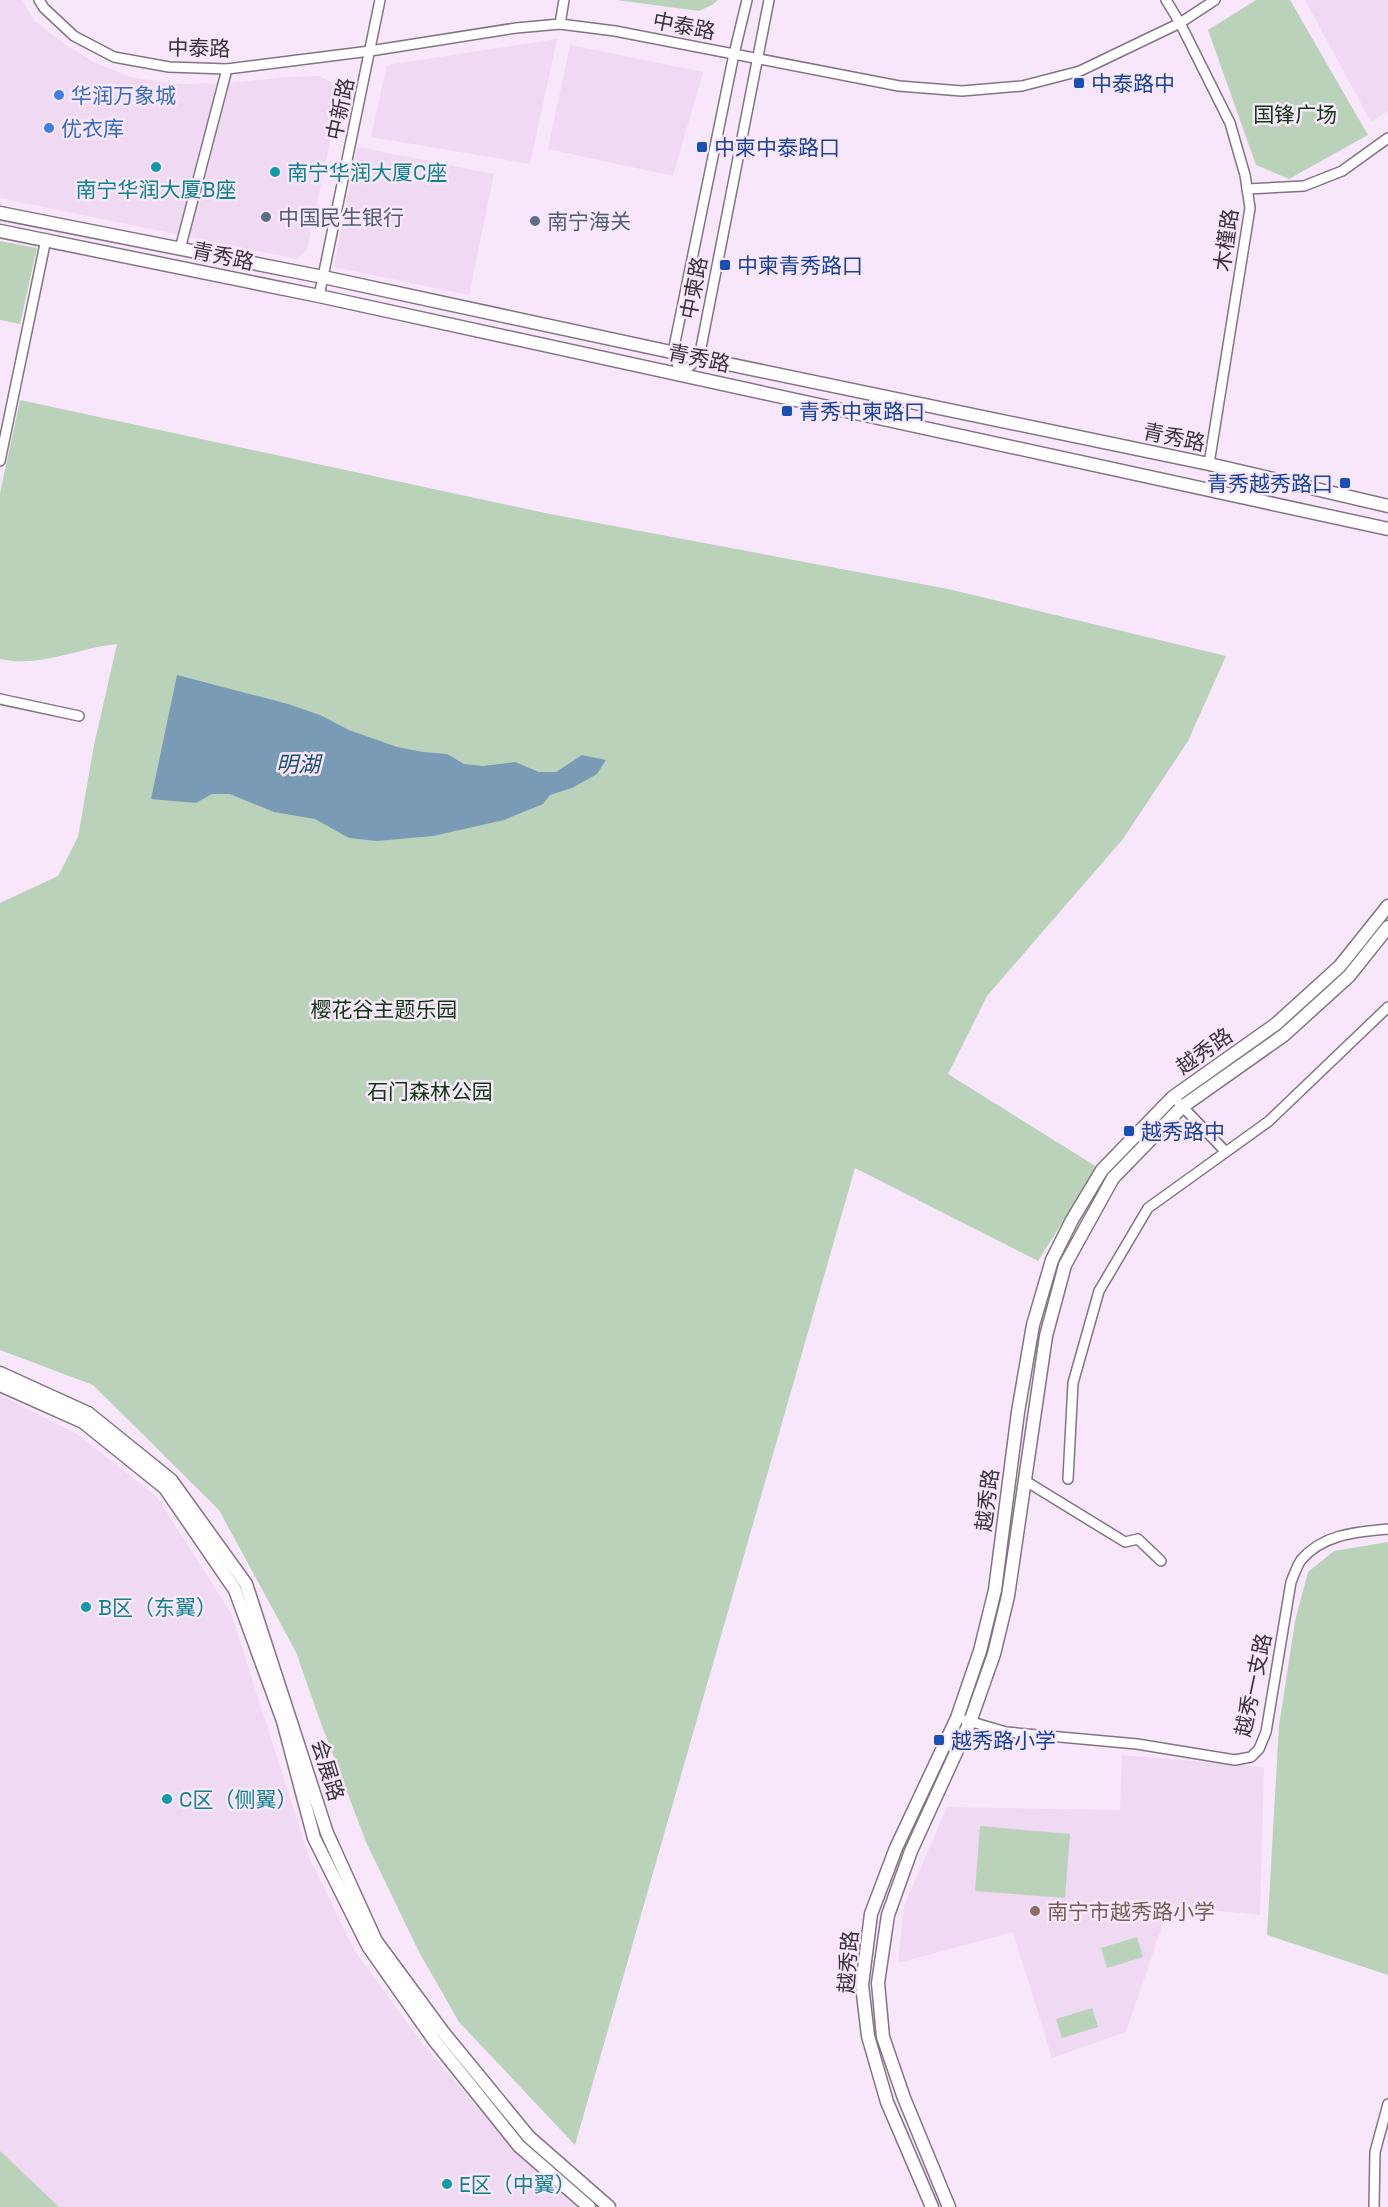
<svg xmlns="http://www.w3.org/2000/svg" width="1388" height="2207" viewBox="0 0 1388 2207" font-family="'Space Grotesk','Noto Sans SC',sans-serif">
  <rect width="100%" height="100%" fill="#f8e7fa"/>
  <!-- built -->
  <g fill="#f0d9f2">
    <polygon points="0,0 22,0 35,21 66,45 94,62 130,77 175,84 230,83 286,77 319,76 336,85 339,99 307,250 297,259 0,198"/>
    <polygon points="1305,0 1388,0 1388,111 1371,122"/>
    <polygon points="557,39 530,164 371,137 387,65"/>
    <polygon points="570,45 703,72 673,176 548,149"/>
    <polygon points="357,147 494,174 469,295 334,267"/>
    <polygon points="0,1395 77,1434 157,1497 231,1613 310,1860 355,1951 424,2046 515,2149 579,2207 0,2207"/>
    <polygon points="1122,1755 1264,1767 1260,1915 1169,1906 1126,2032 1052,2058 1013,1932 898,1963 904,1906 947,1807 1120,1810"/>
  </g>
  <!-- green -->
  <g fill="#bad2b9">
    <polygon points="616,0 718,0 712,5 699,11"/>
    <polygon points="1256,0 1290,0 1368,135 1289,179 1256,165 1208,30"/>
    <polygon points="0,241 37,248 20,324 0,320"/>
    <path d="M20 400 550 514 948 589 1226 656 1188 741 1123 839 987 996 948 1074 1097 1167 1038 1261 855 1168 575 2145 459 2022 419 1952 366 1842 319 1718 296 1652 219 1510 93 1385 0 1350V903L58 876 78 837 94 745 117 644C77 648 40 668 0 659V493Z"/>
    <polygon points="1388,1542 1388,1975 1267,1935 1279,1726 1295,1621 1308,1572 1334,1551"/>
    <polygon points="980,1826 1070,1834 1065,1898 975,1891"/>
    <polygon points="1137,1937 1143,1957 1107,1968 1101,1948"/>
    <polygon points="1092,2008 1098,2027 1062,2038 1056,2019"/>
    <polygon points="0,2151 59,2207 0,2207"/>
  </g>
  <!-- water -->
  <polygon fill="#799bb5" points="177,675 288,704 320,715 349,730 397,747 423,752 447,754 464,764 483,766 515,762 539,772 556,772 582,755 606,760 597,774 572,788 550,795 543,804 504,820 433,836 377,841 349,838 315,819 274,812 230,794 212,794 196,803 151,799"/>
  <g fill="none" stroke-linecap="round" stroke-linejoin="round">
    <!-- minor casing -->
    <g stroke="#837384" stroke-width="12">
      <g id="minor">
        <polyline points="39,0 44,8 74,36 114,57 169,67 227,69 370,51 516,28 560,24 615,31 899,86 962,91 1022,86 1080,71 1180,23 1215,0"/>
        <polyline points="747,0 734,54 673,352 681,374 699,358 769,0"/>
        <polyline points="1166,0 1180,23 1230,123 1245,175 1250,208 1209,464"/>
        <polyline points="560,24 564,0"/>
        <polyline points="1247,189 1304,186 1342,171 1388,138"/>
        <polyline points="180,249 227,69"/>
        <polyline points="319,296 380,0"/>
        <polyline points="0,461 46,239"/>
        <polyline points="0,699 79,716"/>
        <polyline points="1179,1103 1225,1151"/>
        <polyline points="1068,1479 1073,1383 1099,1291 1148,1208 1269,1121 1388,1007"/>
        <polyline points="1024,1480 1125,1542 1138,1539 1161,1561"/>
        <path d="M965 1720 1006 1732 1137 1744 1235 1760 1251 1757 1259 1749 1266 1732 1291 1582C1294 1575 1297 1566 1301 1560 1323 1534 1356 1532 1388 1529"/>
        <polyline points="1374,2207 1375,2152 1388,2104"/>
      </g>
    </g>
    <!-- major casing -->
    <g stroke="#837384" stroke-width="15">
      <g id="major">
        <polyline points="0,213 323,277 699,358 1209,464 1388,506"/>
        <polyline points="0,231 319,296 1388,529"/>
        <polyline points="0,1373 88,1413 171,1480 246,1584 327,1833 376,1941 443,2032 529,2137 609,2207"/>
        <polyline points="0,1385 83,1422 165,1488 235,1590 283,1721 314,1838 368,1946 434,2040 519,2146 589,2207"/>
        <polyline points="932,2207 887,2102 868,2036 862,1985 871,1914 896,1848 957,1718 980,1651 995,1590 1018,1412 1033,1325 1052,1260 1072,1220 1102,1170 1173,1097 1276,1024 1340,966 1388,906"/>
        <polyline points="949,2207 904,2098 883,2037 878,1983 888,1915 911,1851 970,1722 994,1654 1008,1596 1046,1336 1065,1265 1113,1178 1182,1107 1284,1035 1349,976 1388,927"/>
      </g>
    </g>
    <!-- minor -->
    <use href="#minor" stroke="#fff" stroke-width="9"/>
    <!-- major -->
    <use href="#major" stroke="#fff" stroke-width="12"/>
  </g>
  <!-- markers -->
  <g fill="#1a4fb4" stroke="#f8e7fa" stroke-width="2">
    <rect x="1073" y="77" width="12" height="12" rx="3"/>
    <rect x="696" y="141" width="12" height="12" rx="3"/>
    <rect x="719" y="259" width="12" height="12" rx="3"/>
    <rect x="781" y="405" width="12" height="12" rx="3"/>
    <rect x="1339" y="477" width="12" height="12" rx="3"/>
    <rect x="1123" y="1125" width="12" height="12" rx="3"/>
    <rect x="933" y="1734" width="12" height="12" rx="3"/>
  </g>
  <g fill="#3f7fe0" stroke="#f8e7fa" stroke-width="2">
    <circle cx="59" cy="95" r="6"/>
    <circle cx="49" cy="128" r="6"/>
  </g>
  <g fill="#0f9aa8" stroke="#f8e7fa" stroke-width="2">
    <circle cx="156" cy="167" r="6"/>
    <circle cx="275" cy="172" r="6"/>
    <circle cx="86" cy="1607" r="6"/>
    <circle cx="167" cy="1799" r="6"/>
    <circle cx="447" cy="2184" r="6"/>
  </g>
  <g fill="#5c6f8a" stroke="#f8e7fa" stroke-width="2">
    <circle cx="266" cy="217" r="6"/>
    <circle cx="535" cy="221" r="6"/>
  </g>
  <circle fill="#8d6e63" stroke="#f8e7fa" stroke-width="2" cx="1035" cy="1911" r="6"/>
  <g text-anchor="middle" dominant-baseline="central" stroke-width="5" stroke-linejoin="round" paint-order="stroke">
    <!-- street labels -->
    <g font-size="21" fill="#383239" stroke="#f8e7fa">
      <text transform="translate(684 26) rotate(11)">中泰路</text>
      <text transform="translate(199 48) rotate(1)">中泰路</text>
      <text transform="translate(340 109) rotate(-78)">中新路</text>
      <text transform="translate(1226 240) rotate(-82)">木槿路</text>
      <text transform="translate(223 256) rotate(12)">青秀路</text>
      <text transform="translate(694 288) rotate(-79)">中柬路</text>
      <text transform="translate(699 358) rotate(12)">青秀路</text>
      <text transform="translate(1174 437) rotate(12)">青秀路</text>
      <text transform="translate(1204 1051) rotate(-35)">越秀路</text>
      <text transform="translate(987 1500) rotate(-83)">越秀路</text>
      <text transform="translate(1253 1685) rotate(-78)">越秀一支路</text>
      <text transform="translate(328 1770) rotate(73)">会展路</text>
      <text transform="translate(848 1962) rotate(-86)">越秀路</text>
    </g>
    <!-- transit labels -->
    <g font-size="21" fill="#164399" stroke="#f8e7fa" text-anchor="start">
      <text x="1091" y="83">中泰路中</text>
      <text x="714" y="147">中柬中泰路口</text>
      <text x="737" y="265">中柬青秀路口</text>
      <text x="799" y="411">青秀中柬路口</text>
      <text x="1333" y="483" text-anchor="end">青秀越秀路口</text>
      <text x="1141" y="1131">越秀路中</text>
      <text x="951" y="1740">越秀路小学</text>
    </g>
    <!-- shop labels -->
    <g font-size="21" fill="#366cbe" stroke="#f8e7fa" text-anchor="start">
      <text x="71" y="95">华润万象城</text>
      <text x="61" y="128">优衣库</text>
    </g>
    <!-- park labels -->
    <g font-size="21" fill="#0b380f" stroke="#f8e7fa">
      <text x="1295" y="114">国锋广场</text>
      <text x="384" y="1009">樱花谷主题乐园</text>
      <text x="430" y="1091">石门森林公园</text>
    </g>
    <!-- culture labels -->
    <g font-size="21" fill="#0d838f" stroke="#f8e7fa" text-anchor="start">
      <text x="287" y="172">南宁华润大厦C座</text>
      <text x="156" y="189" text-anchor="middle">南宁华润大厦B座</text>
      <text x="98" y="1607">B区（东翼）</text>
      <text x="179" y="1799">C区（侧翼）</text>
      <text x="459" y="2184">E区（中翼）</text>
    </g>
    <!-- service labels -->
    <g font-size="21" fill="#4e5e75" stroke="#f8e7fa" text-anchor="start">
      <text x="278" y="217">中国民生银行</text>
      <text x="547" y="221">南宁海关</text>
    </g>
    <!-- education labels -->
    <g font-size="21" fill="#785e54" stroke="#f8e7fa" text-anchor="start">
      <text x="1047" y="1911">南宁市越秀路小学</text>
    </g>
    <!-- water labels -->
    <g font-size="22" font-style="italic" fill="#195176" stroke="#f8e7fa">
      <text x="298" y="764">明湖</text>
    </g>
  </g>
</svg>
